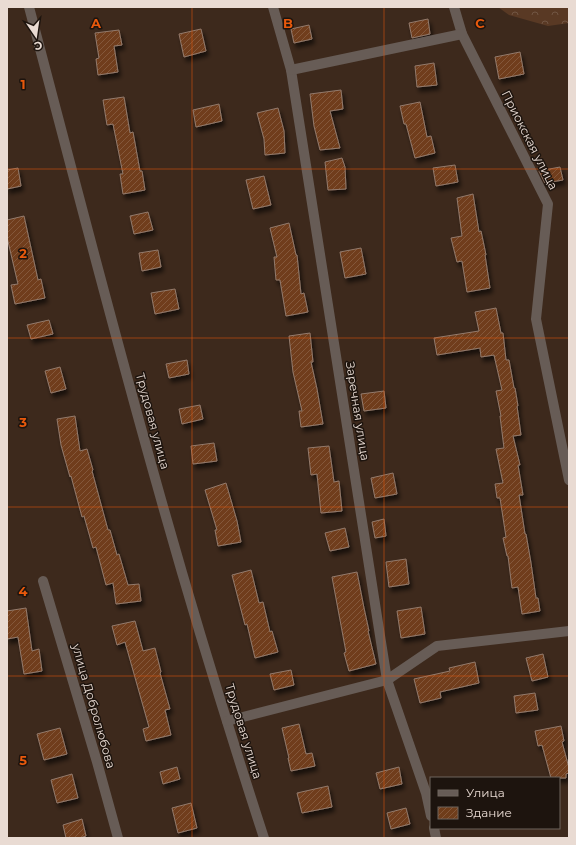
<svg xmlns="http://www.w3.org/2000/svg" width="576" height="845" viewBox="0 0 576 845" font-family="Montserrat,sans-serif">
  <defs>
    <pattern id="forest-crowns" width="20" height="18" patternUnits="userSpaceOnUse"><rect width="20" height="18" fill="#593924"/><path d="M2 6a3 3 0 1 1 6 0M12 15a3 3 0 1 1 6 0" fill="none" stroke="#715543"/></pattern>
    <pattern id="building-hatch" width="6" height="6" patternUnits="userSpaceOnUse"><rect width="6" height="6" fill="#6f3d1a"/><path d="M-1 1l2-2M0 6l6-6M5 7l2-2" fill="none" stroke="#84583a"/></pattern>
    <filter id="shadow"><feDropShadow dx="2.5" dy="4.5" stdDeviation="2" flood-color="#0009"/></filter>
  </defs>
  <rect width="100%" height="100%" fill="#3d291c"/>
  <!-- forest -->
  <polygon fill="url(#forest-crowns)" points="498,7 569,7 569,23 548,26 509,15"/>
  <!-- building -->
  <g fill="url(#building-hatch)" stroke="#937a6c" filter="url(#shadow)">
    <polygon points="428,19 430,34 412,38 409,23"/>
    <polygon points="309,25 312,39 294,43 291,29"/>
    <polygon points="201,29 206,51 184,57 179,34"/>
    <polygon points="119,30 122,45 114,46 118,72 98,75 96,59 99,58 95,33"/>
    <polygon points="520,52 524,74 499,79 495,57"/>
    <polygon points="434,63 437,85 417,87 415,66"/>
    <polygon points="341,90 343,109 330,111 340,148 320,150 314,126 310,94"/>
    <polygon points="124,97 130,133 133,132 140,171 142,171 145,190 123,194 120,174 123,174 113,124 107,125 103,100"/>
    <polygon points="420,102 427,137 431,136 435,153 415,158 406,124 404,124 400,106"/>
    <polygon points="219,104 222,121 196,127 193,110"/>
    <polygon points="278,108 284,131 285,153 265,155 264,139 257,113"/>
    <polygon points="342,158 345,167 346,189 328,190 325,162"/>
    <polygon points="455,165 458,182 436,186 433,168"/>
    <polygon points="560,167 563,180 545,183 539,171"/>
    <polygon points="18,168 21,186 7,189 7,170"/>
    <polygon points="264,176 271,205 253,209 246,180"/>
    <polygon points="473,194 479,232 481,231 486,255 485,255 490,288 467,292 462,261 457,262 451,238 462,236 457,198"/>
    <polygon points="148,212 153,230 134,234 130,216"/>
    <polygon points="24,216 38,280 41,279 45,298 15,304 11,285 18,284 7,237 7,220"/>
    <polygon points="289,223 296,255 297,255 301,294 304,293 308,312 286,316 280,280 276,280 274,257 277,257 270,228"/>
    <polygon points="361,248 366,274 345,278 340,252"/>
    <polygon points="158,250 161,267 142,271 139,253"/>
    <polygon points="175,289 179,309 155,314 151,293"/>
    <polygon points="496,308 501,333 503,333 506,360 509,360 514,388 515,388 518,406 517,406 521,435 513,436 520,465 518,465 523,495 519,495 525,534 526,534 531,563 536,598 538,598 540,611 522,614 518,587 512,588 508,556 507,556 503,538 506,537 500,498 497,498 495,484 503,483 496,449 504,448 500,416 501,416 496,391 502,390 494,355 481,357 480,348 437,355 434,338 479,331 475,312"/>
    <polygon points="49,320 53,334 31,339 27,325"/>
    <polygon points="310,333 313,362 311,362 317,389 323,424 301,427 299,411 302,411 293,372 289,336"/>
    <polygon points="187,360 189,374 169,378 166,364"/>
    <polygon points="60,367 66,389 51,393 45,371"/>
    <polygon points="384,391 386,408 364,411 361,394"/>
    <polygon points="200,405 203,419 182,424 179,409"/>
    <polygon points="75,416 80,451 87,449 93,470 92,471 108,530 110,530 117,555 119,554 128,585 139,584 141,601 116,604 113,583 106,585 96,547 93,548 84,516 82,517 71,476 70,477 61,445 57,419"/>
    <polygon points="214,443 217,461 193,464 191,446"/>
    <polygon points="329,446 334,482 339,481 342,511 321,513 317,474 311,475 308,448"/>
    <polygon points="393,473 397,494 375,498 371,478"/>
    <polygon points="226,483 237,521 241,542 218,546 215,530 217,530 205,490"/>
    <polygon points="384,519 386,536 375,538 372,522"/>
    <polygon points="345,528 349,547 330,551 325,533"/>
    <polygon points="406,559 409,584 389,587 386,562"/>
    <polygon points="251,570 259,603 263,602 270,632 272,631 278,652 255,658 247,624 245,625 232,575"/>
    <polygon points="357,572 364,608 369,631 368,631 376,664 349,671 344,653 346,652 332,577"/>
    <polygon points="421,607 425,634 401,638 397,611"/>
    <polygon points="26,608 32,651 39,649 42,671 24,674 18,637 7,639 7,611"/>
    <polygon points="135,621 143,651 155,648 161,672 160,673 170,709 165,710 171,735 146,741 143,729 149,727 125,642 117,645 112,626"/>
    <polygon points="543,654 548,677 532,681 526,658"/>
    <polygon points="475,662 479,683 440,692 441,698 420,703 414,679 450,671 449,668"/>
    <polygon points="291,670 294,685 274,690 270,674"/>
    <polygon points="535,693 538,710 516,713 514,696"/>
    <polygon points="299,724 306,754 312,753 315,766 291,771 288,758 289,758 282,728"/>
    <polygon points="561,726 564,741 562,742 569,768 569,773 566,774 566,778 551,778 542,745 538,746 535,731"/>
    <polygon points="60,728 67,754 44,760 37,734"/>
    <polygon points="177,767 180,779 163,784 160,772"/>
    <polygon points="399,767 402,784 380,789 376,773"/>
    <polygon points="72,774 78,798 57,803 51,780"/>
    <polygon points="328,786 332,807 302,813 297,793"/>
    <polygon points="191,803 197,828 178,833 172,808"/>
    <polygon points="406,808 410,824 391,829 387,813"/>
    <polygon points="82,819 86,836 80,838 66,838 63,825"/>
  </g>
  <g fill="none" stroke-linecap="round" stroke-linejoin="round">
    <!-- minor -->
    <g stroke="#675c56" stroke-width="10">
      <path d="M29 7C71 166 112 326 157 485 190 603 226 721 264 838"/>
      <polyline points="273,7 291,70 387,680 426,793 431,816"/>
      <polyline points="454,7 462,34 548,204 536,319 569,480"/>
      <polyline points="291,70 462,34"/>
      <polyline points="43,581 97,762 118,838"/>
      <polyline points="227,721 387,680 437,646 569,631"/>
      <polyline points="434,828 436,838"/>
    </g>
  </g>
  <!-- grid -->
  <path fill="none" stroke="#e8590c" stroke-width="1" stroke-opacity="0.55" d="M192 7V838M384 7V838M7 169H569M7 338H569M7 507H569M7 676H569"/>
  <g text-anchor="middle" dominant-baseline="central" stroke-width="3" stroke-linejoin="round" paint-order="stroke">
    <!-- street labels -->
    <g font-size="12" fill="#e9dbd3" stroke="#1d140e">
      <text transform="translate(530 140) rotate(63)">Приокская улица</text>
      <text transform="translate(358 411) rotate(81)">Заречная улица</text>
      <text transform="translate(153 421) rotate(75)">Трудовая улица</text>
      <text transform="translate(94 706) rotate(74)">улица Добролюбова</text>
      <text transform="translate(244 731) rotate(73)">Трудовая улица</text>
    </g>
  </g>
  <g font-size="13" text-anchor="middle" font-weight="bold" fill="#e8590c" stroke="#1d140e" stroke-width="3" stroke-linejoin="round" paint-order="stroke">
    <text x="96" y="28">A</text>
    <text x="288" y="28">B</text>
    <text x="480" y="28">C</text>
    <text x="23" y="89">1</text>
    <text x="23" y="258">2</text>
    <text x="23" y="427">3</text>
    <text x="23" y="596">4</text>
    <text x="23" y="765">5</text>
  </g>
  <!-- border -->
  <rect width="576" height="845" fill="none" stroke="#e9dbd3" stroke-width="16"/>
  <!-- legend -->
  <rect x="430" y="777" width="130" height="52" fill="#1d140e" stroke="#6f645d"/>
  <rect x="438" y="790" width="20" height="6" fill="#675c56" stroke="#6f645d"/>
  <text x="466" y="797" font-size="12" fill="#e9dbd3">Улица</text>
  <rect x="438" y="807" width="20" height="12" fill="url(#building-hatch)" stroke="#6f645d"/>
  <text x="466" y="817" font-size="12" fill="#e9dbd3">Здание</text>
  <!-- north arrow -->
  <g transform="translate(36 36) rotate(167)" stroke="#1d140e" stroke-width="3" paint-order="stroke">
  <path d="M0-3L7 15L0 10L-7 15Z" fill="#e9dbd3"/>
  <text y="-6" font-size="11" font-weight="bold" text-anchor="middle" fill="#e9dbd3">С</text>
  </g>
</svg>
